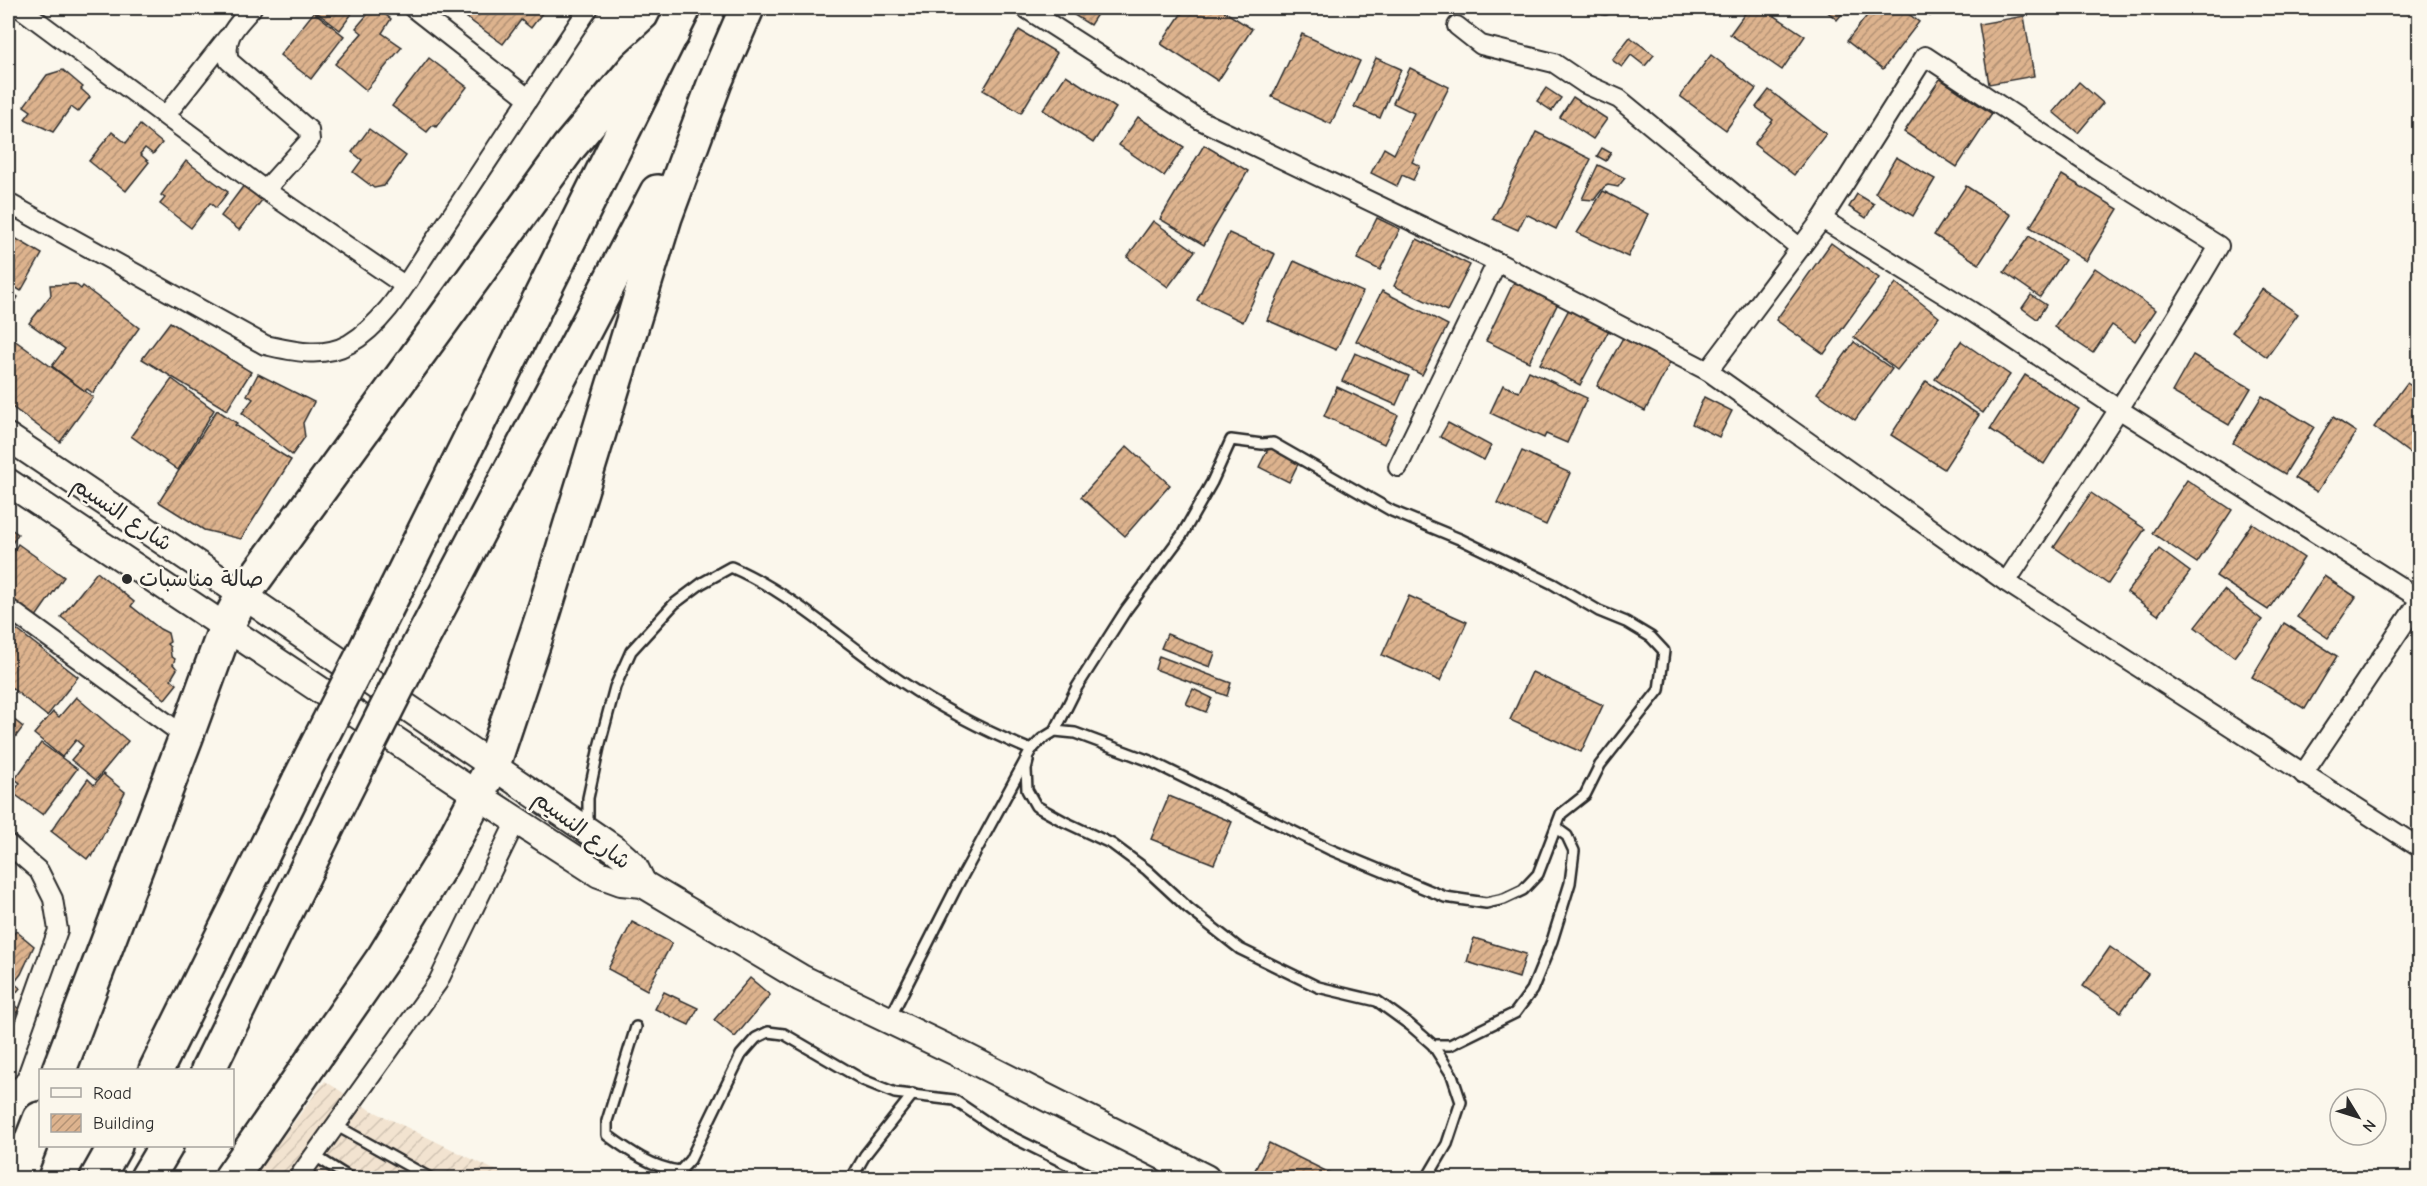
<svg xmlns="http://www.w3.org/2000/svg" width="2427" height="1186" viewBox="0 0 2427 1186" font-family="'Comic Neue','Playpen Sans Arabic',sans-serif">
  <defs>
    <pattern id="industrial-furrows" width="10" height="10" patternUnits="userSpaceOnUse" patternTransform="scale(1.5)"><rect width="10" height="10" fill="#f2e3d0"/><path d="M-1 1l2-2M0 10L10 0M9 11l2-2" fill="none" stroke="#d0c3b3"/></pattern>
    <pattern id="building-hatch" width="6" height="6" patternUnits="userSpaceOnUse" patternTransform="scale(1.5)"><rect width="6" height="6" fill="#ddb38e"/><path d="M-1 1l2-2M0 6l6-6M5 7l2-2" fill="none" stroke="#b39274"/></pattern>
  </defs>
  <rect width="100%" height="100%" fill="#fbf7ec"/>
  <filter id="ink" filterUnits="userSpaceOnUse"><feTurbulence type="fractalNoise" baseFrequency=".0167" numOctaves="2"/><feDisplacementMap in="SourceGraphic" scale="12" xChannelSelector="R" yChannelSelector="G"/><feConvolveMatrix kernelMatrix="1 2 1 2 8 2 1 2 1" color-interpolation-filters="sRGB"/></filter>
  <g filter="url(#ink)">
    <!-- industrial -->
    <polygon fill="url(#industrial-furrows)" points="325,1081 367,1108 511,1178 252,1178"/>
    <!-- building -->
    <g fill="url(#building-hatch)" stroke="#2b2b2b" stroke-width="1.5">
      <polygon points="311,8 356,8 340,30"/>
      <polygon points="373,8 377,8 391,19 382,33 402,47 366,90 335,64 362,33 356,28"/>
      <polygon points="474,8 546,8 531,28 521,20 503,44 467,18"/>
      <polygon points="1063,8 1101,8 1090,25"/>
      <polygon points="1185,8 1219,8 1252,29 1218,81 1161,44"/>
      <polygon points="1749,8 1763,8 1805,36 1782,70 1730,34"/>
      <polygon points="1823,8 1856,8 1851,13 1846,9 1837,20"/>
      <polygon points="1873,8 1901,8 1919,22 1883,69 1847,41"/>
      <polygon points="1919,8 1937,8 1930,16"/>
      <polygon points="314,12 344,36 311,79 280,55"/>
      <polygon points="2024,16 2034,76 1989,84 1979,24"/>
      <polygon points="1019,30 1057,53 1021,113 983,90"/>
      <polygon points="1302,34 1360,61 1331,124 1272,97"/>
      <polygon points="1630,37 1654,55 1645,66 1631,55 1622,67 1612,60"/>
      <polygon points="1711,55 1756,89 1726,130 1680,96"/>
      <polygon points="429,58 467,87 436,127 433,125 427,132 392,106"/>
      <polygon points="1376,58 1401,69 1380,118 1354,107"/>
      <polygon points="1410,68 1449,87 1412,162 1420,166 1413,180 1402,175 1397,186 1371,173 1384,148 1394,154 1414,113 1393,103"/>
      <polygon points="63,70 83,87 81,89 90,97 78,112 71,107 53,132 25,119 31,111 24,106 47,75"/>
      <polygon points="1066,75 1116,108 1093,143 1043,110"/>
      <polygon points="1940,79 1992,114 1957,167 1904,132"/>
      <polygon points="2079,82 2103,103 2078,133 2053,112"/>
      <polygon points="1546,88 1561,98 1552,111 1537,101"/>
      <polygon points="1769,90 1826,134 1794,175 1754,144 1773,120 1756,107"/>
      <polygon points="1573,97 1607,119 1593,139 1560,117"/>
      <polygon points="1138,117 1184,147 1164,176 1119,145"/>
      <polygon points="140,125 162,143 153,154 145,148 140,154 149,162 126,191 89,161 112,132 126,143"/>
      <polygon points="369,129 406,156 384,186 374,188 353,172 362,160 352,152"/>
      <polygon points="1536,132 1591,159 1556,229 1526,214 1518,230 1493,219"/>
      <polygon points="1204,145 1248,171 1204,245 1160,219"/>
      <polygon points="1602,148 1611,153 1606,161 1597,156"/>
      <polygon points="1896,157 1935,179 1913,216 1875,193"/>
      <polygon points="186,161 228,192 216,208 210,203 191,228 160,204 165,198 161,195"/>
      <polygon points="1598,165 1625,178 1618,187 1608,185 1604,187 1594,200 1582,199"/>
      <polygon points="2062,175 2118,209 2086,261 2030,227"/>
      <polygon points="247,181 266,195 239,230 221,216"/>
      <polygon points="1966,186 2011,215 1979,264 1934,235"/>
      <polygon points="1603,191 1648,214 1628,257 1577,233"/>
      <polygon points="1857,194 1874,204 1866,218 1849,207"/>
      <polygon points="1377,218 1400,229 1380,270 1357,259"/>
      <polygon points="1153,221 1195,251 1168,287 1127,257"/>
      <polygon points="1229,233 1275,254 1243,322 1197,300"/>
      <polygon points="8,234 42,254 21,291 8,283"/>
      <polygon points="2029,236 2065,260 2040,297 2004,272"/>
      <polygon points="1417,239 1470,265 1447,311 1394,286"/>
      <polygon points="1831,243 1879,278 1824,354 1776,320"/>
      <polygon points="1294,261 1363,292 1336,350 1267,320"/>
      <polygon points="2095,268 2156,310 2135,341 2112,325 2093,353 2054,327"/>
      <polygon points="1514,282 1558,303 1529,362 1486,341"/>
      <polygon points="1896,283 1939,317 1897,370 1854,337"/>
      <polygon points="75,284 81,289 83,286 139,328 93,393 87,389 85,391 52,366 65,349 29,323 51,295 50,285"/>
      <polygon points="2262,289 2298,314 2267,357 2232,332"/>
      <polygon points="8,290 18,297 8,314"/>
      <polygon points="1382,291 1448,325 1422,375 1356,341"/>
      <polygon points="2031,295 2046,305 2037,319 2022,308"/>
      <polygon points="1569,309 1609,330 1580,385 1540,364"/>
      <polygon points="170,322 251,372 227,410 142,359"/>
      <polygon points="1626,332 1673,357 1645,411 1597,386"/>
      <polygon points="10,337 93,397 60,442 8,404 8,340"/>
      <polygon points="1961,341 2010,375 1983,413 1935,379"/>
      <polygon points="1854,342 1892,369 1855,420 1817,393"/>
      <polygon points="1355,353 1409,376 1396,405 1342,381"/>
      <polygon points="2193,355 2251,388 2229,425 2172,392"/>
      <polygon points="1529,371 1587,398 1567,443 1546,434 1544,438 1490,413 1503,385 1519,392"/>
      <polygon points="258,374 314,402 303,423 305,437 292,455 242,413 253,399 247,395"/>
      <polygon points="2025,375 2079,409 2044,464 1990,429"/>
      <polygon points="172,379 214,410 178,470 131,436"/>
      <polygon points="1926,381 1979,415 1944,469 1891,435"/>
      <polygon points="2407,383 2420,392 2420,454 2416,458 2374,427"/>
      <polygon points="1337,387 1398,415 1384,444 1324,416"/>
      <polygon points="2262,396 2314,427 2285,474 2233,443"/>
      <polygon points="1704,397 1732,411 1719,437 1692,424"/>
      <polygon points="217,410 237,423 235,425 291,460 241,539 204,530 159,502"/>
      <polygon points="2333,417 2356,432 2317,492 2295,478"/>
      <polygon points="1448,423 1491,446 1484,460 1440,437"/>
      <polygon points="1127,446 1170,485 1125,536 1081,497"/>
      <polygon points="1269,447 1299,462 1289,482 1259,467"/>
      <polygon points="1522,451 1570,473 1546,525 1497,503"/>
      <polygon points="2187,480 2232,510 2197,563 2152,533"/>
      <polygon points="2091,493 2145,529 2108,584 2054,547"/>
      <polygon points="2252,523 2304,558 2268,610 2216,576"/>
      <polygon points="8,527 18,534 8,550"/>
      <polygon points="18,544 64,577 33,621 8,603 8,559"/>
      <polygon points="2159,549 2190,572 2158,615 2127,592"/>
      <polygon points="97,572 134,602 131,606 160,629 168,633 170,642 167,644 170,647 171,656 175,659 173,664 177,669 171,679 177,684 165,699 61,617"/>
      <polygon points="2324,576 2356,597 2328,638 2297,617"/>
      <polygon points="2224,590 2262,620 2234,657 2195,627"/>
      <polygon points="1409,596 1467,622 1440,681 1382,655"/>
      <polygon points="8,623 78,677 47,716 8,685"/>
      <polygon points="2284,623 2337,656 2305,709 2252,677"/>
      <polygon points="1167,634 1215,653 1210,667 1161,648"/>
      <polygon points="1159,656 1231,683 1227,696 1155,669"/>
      <polygon points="1532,672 1603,705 1581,752 1510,720"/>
      <polygon points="1193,689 1212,698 1206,712 1186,704"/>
      <polygon points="76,697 128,741 96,780 71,760 83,746 76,740 62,757 34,734 53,712 59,717"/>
      <polygon points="8,715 23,727 8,747"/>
      <polygon points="41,743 77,769 43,815 13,793 20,783 15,779"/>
      <polygon points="103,774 125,792 92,857 90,855 87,859 51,831 88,779 94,785"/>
      <polygon points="1169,796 1232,822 1214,864 1151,839"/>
      <polygon points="632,922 672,943 647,990 608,969"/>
      <polygon points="16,931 34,946 21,974 14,983 20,988 11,999 8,997 8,941"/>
      <polygon points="1474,938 1526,954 1519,978 1467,962"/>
      <polygon points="2110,947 2148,974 2121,1012 2083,986"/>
      <polygon points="750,978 770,995 735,1037 714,1020"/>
      <polygon points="664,992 698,1008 689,1025 655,1009"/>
      <polygon points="8,1000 19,1009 8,1023"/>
      <polygon points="1269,1143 1334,1175 1332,1178 1271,1178 1255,1170"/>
    </g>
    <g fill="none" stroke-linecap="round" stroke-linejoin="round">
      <!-- lane casing -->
      <g stroke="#2b2b2b" stroke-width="14">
        <g id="lane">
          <polyline points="1605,9 1605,8"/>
          <polyline points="1028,761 1026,769 1027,790 1036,806 1065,822 1112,844 1147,870 1188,908 1240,949 1318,987 1377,1001 1410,1025 1433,1045 1452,1075 1461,1102 1447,1144 1427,1178"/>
          <path d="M588 825V798L599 747 615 687 631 651 674 604 702 583 731 567C794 594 845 644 902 682 942 709 985 731 1031 750"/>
          <polyline points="890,1018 956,888 1031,750 1042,739 1055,731 1075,733 1150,761 1329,849 1445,897 1486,903 1504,899 1523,890 1538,874 1561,814 1585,795 1600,765 1659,690 1664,651 1651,637 1626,622 1599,611 1553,584 1462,540 1392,511 1273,443 1262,444 1231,440 1212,482 1182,535 1126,610 1077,687 1055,731"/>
          <path d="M636 1027 607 1121V1135C629 1151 653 1168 680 1171L690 1160 741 1055 756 1038 768 1032 784 1034 863 1080 895 1093 954 1100 1000 1131 1095 1178"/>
          <polyline points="1433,1045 1450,1045 1515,1013 1532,990 1552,941 1570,883 1574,851 1567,836 1556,828"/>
          <polyline points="337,1126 430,1178"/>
          <polyline points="315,1156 350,1178"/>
          <polyline points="852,1178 865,1155 913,1094"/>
        </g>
      </g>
      <!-- street casing -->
      <g stroke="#2b2b2b" stroke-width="22">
        <g id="street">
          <path d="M20 8 265 190 310 140 309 130 229 61C223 35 237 26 252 8"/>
          <polyline points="413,8 528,98"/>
          <polyline points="1025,8 1200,120 1497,262 1708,371 2006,582 2420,848"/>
          <polyline points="1457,26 1481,45 1554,63 1585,84 1619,99 1800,248"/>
          <polyline points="166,115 227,38"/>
          <polyline points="265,190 404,285"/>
          <path d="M8 203 265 345C293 351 322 359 349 344 386 323 410 277 433 243 486 165 536 86 589 8"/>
          <polyline points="1822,219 1971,311 2120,410 2420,599"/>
          <path d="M1708 371 1822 219 1925 56 2096 169 2219 246C2152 361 2079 471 2006 582"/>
          <polyline points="1398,467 1497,262"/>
          <polyline points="8,608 186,737"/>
          <polyline points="2303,774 2420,600"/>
          <polyline points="8,844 39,871 53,899 58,930 8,1070"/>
          <polyline points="298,1178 438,982 516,821"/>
        </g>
      </g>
      <!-- secondary casing -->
      <g stroke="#2b2b2b" stroke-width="30">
        <g id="secondary">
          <polyline points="8,437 243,595 616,850 634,866 643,884"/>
          <polyline points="8,482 479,796 599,874 621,882 643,884 801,978 964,1056 1206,1178"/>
        </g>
      </g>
      <!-- highway casing -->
      <g stroke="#2b2b2b" stroke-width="38">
        <g id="highway">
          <polyline points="370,641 684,8"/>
          <polyline points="408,666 657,192"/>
          <polyline points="59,1070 186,737 226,627 243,595 569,147 636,67 672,34"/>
          <polyline points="156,1070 300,779"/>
          <polyline points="208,1070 342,797"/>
          <polyline points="17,1178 40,1119"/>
          <polyline points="97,1178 115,1146"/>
          <polyline points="147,1178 166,1146"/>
          <polyline points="231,1178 384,957 442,863 493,765 543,615 665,217 715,82 747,8"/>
        </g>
      </g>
      <!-- lane -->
      <use href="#lane" stroke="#fbf7ec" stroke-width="9"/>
      <!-- street -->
      <use href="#street" stroke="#fbf7ec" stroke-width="18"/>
      <!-- secondary -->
      <use href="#secondary" stroke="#fbf7ec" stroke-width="26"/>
      <!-- highway -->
      <use href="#highway" stroke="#fbf7ec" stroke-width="33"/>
      <!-- highway-bridge casing -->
      <g stroke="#2b2b2b" stroke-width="38" stroke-linecap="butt">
        <g id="highway-bridge">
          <polyline points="300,779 370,641"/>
          <polyline points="342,797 408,666"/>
        </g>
      </g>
      <!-- highway-bridge -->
      <use href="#highway-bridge" stroke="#fbf7ec" stroke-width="33"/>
    </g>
  </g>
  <!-- markers -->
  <circle fill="#2b2b2b" stroke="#fbf7ec" stroke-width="2" cx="127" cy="579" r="6"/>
  <g text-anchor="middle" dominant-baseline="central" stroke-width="5" stroke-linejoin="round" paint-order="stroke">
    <!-- street labels -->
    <g font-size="22" fill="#2b2b2b" stroke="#fbf7ec">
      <text transform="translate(122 514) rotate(34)">شارع النسيم</text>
      <text transform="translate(582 830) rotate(37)">شارع النسيم</text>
    </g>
    <!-- poi labels -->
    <g font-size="22" fill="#2b2b2b" stroke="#fbf7ec" text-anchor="start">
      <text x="139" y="579">صالة مناسبات</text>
    </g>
  </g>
  <!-- margin -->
  <rect width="2427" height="1186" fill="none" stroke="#fbf7ec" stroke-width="30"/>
  <rect x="15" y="15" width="2397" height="1156" fill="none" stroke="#2b2b2b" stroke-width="2" filter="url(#ink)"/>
  <!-- legend -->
  <rect x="39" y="1069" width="195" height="78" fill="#fbf7ec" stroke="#a8a59f" stroke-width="1.5"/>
  <rect x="51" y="1088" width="30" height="9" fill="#fbf7ec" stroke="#a8a59f" stroke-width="1.5"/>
  <text x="93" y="1099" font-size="18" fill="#2b2b2b">Road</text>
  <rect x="51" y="1114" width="30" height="18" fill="url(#building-hatch)" stroke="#a8a59f" stroke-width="1.5"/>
  <text x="93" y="1129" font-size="18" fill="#2b2b2b">Building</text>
  <!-- north arrow -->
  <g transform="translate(2358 1117) rotate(128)"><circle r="28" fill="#fbf7ec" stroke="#a8a59f" stroke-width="1.5"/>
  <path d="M0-4.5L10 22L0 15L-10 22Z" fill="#2b2b2b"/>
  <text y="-9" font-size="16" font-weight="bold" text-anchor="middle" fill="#2b2b2b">N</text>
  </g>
</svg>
